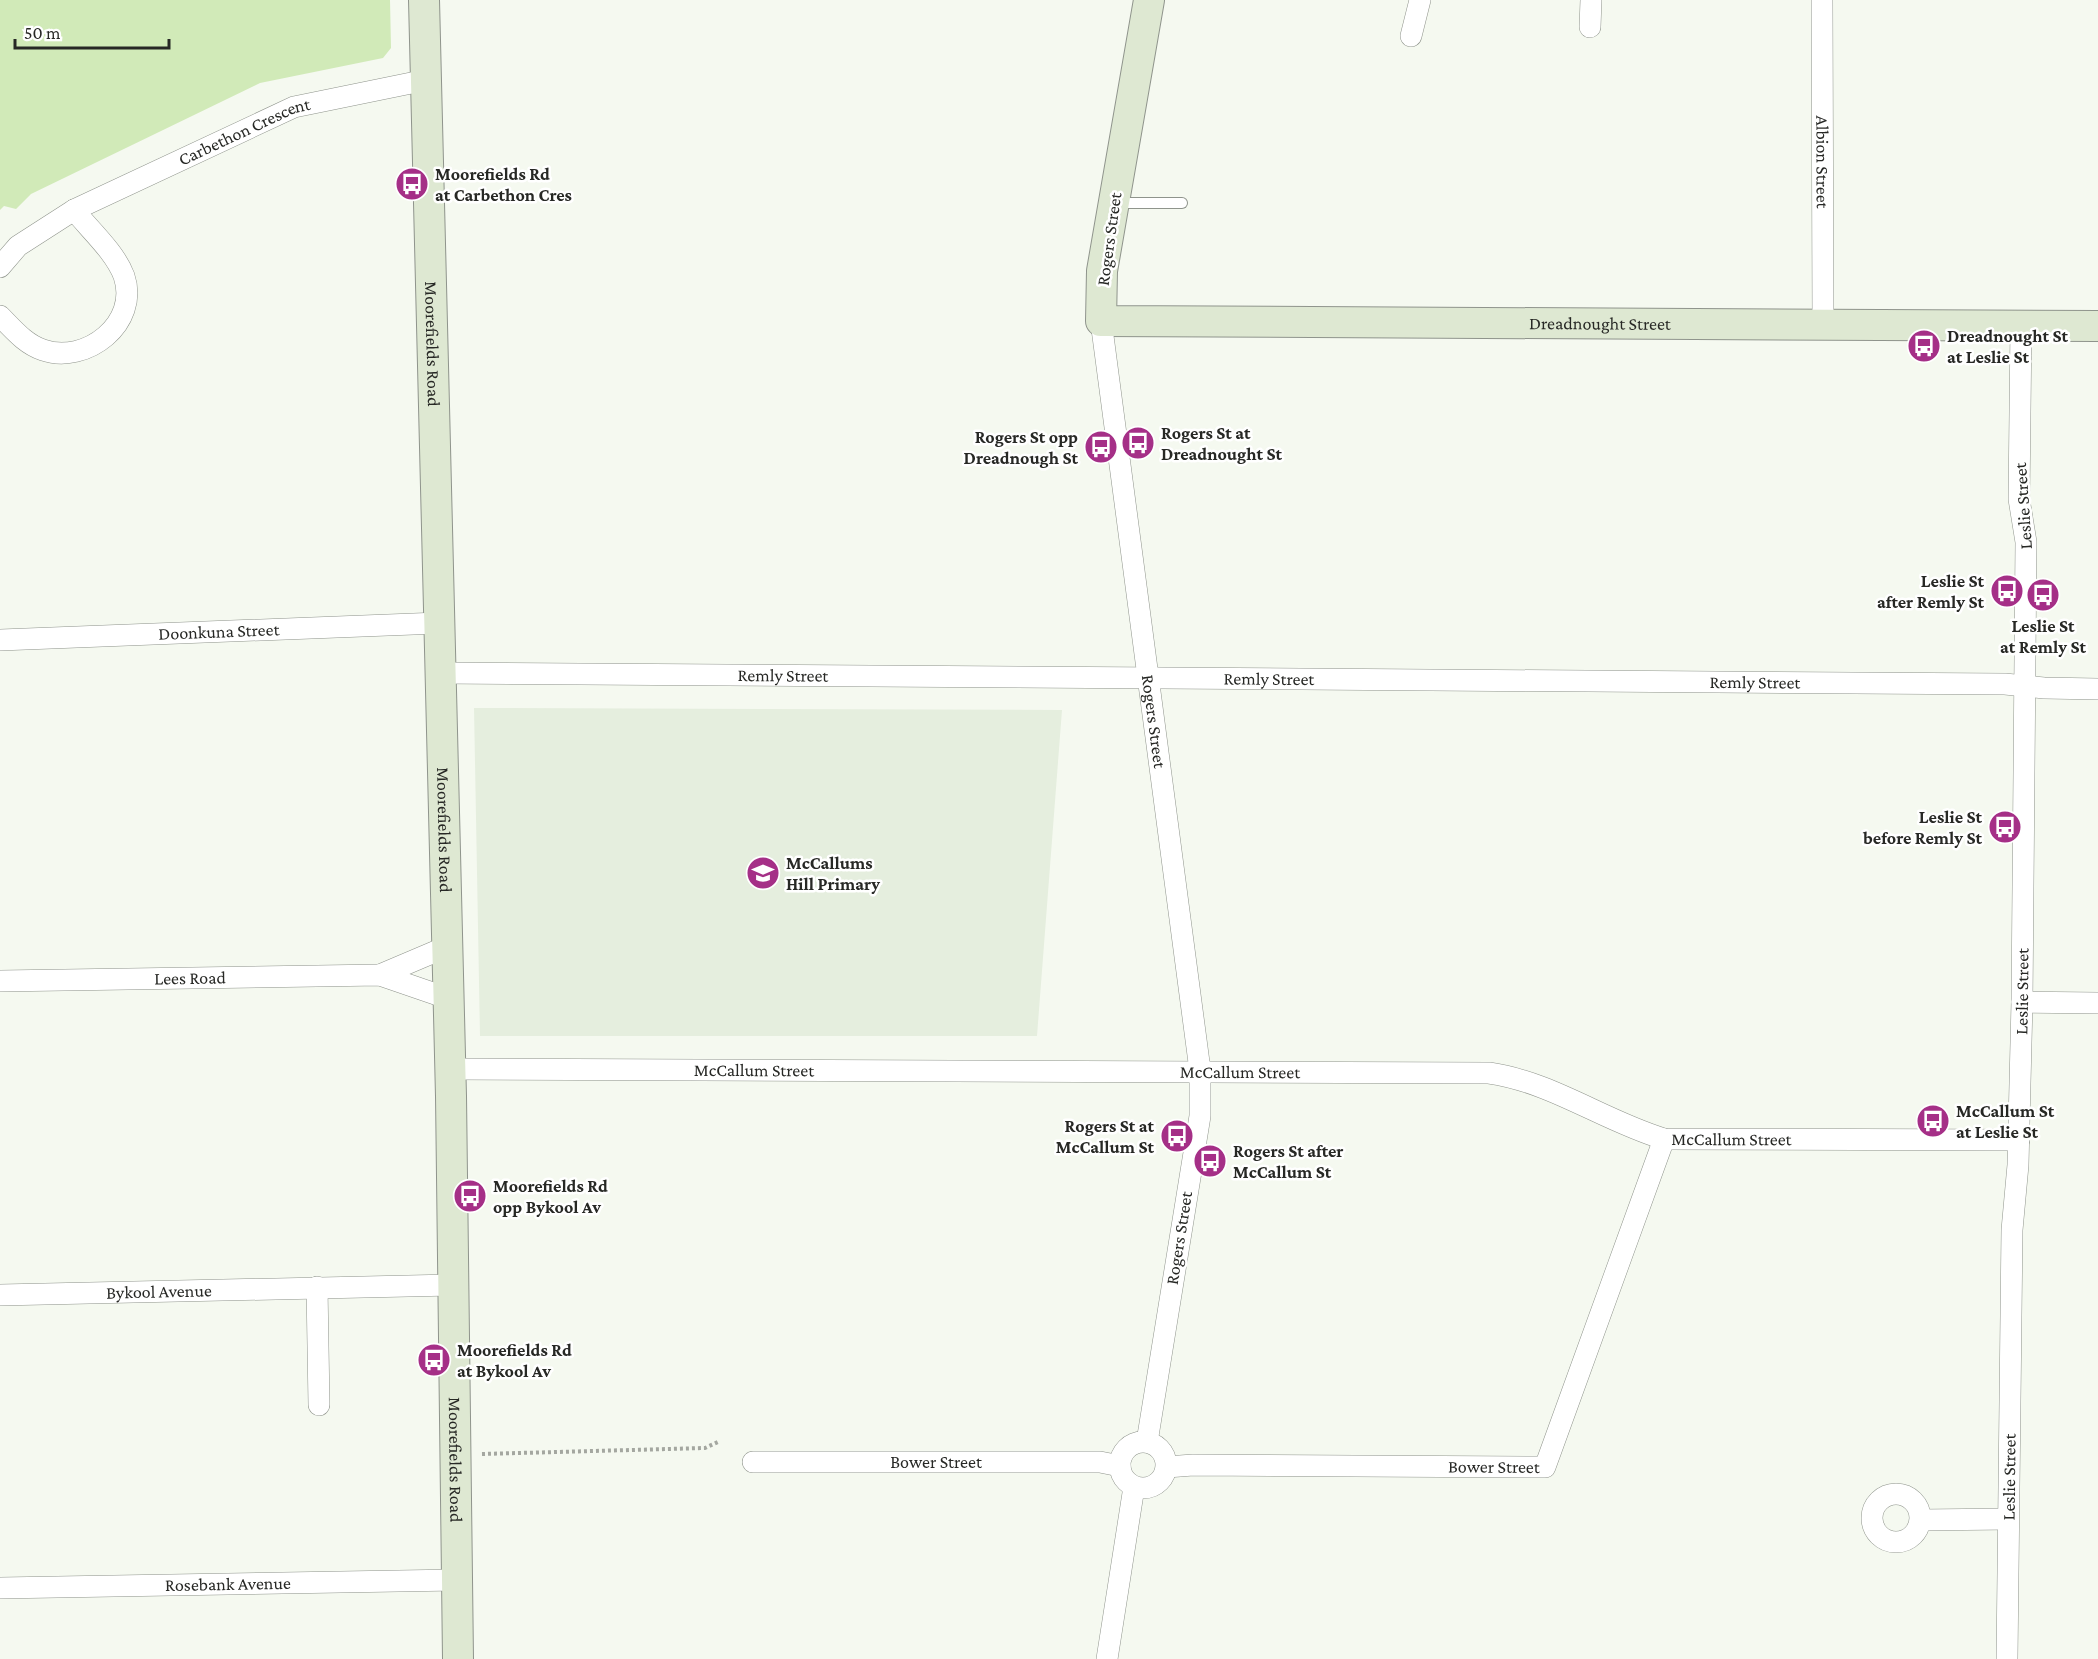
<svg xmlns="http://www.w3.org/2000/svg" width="2098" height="1659" viewBox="0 0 2098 1659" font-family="'Crimson Pro',serif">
  <rect width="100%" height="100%" fill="#f5f9f0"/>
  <!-- built -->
  <polygon fill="#e5eede" points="474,708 1062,710 1037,1036 480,1036"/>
  <!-- green -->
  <polygon fill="#d1eab8" points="0,0 390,0 391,48 383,58 260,83 31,194 16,209 4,206 0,210"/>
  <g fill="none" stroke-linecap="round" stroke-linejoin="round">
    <!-- lane casing -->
    <g stroke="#8f948c" stroke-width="12">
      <polyline id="lane" points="1116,203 1182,203"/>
    </g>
    <!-- street casing -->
    <g stroke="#8f948c" stroke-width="22">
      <g id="street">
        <path id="s1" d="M1822 0 1823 323"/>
        <polyline points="1590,27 1591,0"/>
        <polyline points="1411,36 1420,0"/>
        <path id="s2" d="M0 267 18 246 74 210 294 107 426 80"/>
        <path d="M0 316C13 329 25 344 43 350 86 365 140 323 124 276 115 252 90 230 74 210"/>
        <path id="s3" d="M1101 321 1200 1070V1116L1147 1442"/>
        <path id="s4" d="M0 640 439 623"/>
        <path id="s5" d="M441 673 2005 684 2044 688 2098 689"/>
        <polyline points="380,975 446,947"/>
        <path id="s6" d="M0 981 380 975 447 998"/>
        <polyline points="2022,1002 2098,1003"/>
        <path id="s7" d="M450 1069 1489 1073C1552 1082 1604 1121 1664 1139L2019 1140"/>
        <polyline points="317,1287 319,1405"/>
        <path id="s8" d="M0 1295 452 1285"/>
        <circle cx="1143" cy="1465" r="23"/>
        <path id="s9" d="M753 1462H1100L1120 1466"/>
        <path id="s10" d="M1167 1467 1193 1465 1545 1467 1664 1139"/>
        <circle cx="1896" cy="1518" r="24"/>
        <polyline points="1921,1520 2008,1519"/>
        <path id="s11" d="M0 1588 456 1580"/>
        <polyline points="1107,1659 1134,1487"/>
        <path id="s12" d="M2007 1659 2012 1230 2018 1165 2022 1002 2026 542 2019 499 2021 325"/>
      </g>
    </g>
    <!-- secondary casing -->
    <g stroke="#8f948c" stroke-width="32">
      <g id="secondary">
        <path id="s13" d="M424 0 451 1096 458 1659"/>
        <path id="s14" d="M1149 0 1102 271 1101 321 2098 326"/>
      </g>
    </g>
    <!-- path -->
    <polyline stroke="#a4a7a0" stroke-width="4" stroke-dasharray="3 3" stroke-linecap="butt" points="482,1454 705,1448 718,1442"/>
    <!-- lane -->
    <use href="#lane" stroke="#fff" stroke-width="10"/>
    <!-- street -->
    <use href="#street" stroke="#fff" stroke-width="21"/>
    <!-- secondary -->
    <use href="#secondary" stroke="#dee8d2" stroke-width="30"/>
  </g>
  <!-- icons -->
  <defs>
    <g id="bus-disc" transform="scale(1.725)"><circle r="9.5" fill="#a52f87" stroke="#fff"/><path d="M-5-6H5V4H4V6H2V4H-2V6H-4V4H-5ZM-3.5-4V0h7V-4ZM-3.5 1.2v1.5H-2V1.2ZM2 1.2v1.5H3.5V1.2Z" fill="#fff"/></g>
    <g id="school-disc" transform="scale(1.725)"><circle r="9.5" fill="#a52f87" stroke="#fff"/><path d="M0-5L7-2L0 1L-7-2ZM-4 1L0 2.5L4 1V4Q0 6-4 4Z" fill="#fff"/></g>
  </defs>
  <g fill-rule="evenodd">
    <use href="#bus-disc" x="412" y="184"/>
    <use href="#bus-disc" x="1924" y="346"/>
    <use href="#bus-disc" x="1138" y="443"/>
    <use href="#bus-disc" x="1101" y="447"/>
    <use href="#bus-disc" x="2007" y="591"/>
    <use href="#bus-disc" x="2043" y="595"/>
    <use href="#bus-disc" x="2005" y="827"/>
    <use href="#school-disc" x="763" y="873"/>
    <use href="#bus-disc" x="1933" y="1121"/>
    <use href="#bus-disc" x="1177" y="1136"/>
    <use href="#bus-disc" x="1210" y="1161"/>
    <use href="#bus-disc" x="470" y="1196"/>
    <use href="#bus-disc" x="434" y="1360"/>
  </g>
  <g text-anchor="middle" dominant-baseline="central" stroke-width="5" stroke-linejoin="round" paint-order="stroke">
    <!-- street labels -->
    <g font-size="18" fill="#272825" stroke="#fff">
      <text stroke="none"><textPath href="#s2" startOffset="282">Carbethon Crescent</textPath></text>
      <text stroke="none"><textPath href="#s1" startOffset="162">Albion Street</textPath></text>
      <text transform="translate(1109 239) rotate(-82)">Rogers Street</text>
      <text stroke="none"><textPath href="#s14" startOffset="824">Dreadnought Street</textPath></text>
      <text stroke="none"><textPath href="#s13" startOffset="344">Moorefields Road</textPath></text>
      <text transform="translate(2023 506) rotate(-94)">Leslie Street</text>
      <text stroke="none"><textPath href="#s4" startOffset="219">Doonkuna Street</textPath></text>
      <text stroke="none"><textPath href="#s5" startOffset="342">Remly Street</textPath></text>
      <text stroke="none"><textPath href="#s5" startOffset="828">Remly Street</textPath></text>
      <text stroke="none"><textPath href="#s5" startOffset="1314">Remly Street</textPath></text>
      <text stroke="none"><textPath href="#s3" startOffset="404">Rogers Street</textPath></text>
      <text stroke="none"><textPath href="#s13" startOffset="830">Moorefields Road</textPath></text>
      <text stroke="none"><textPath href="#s6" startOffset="190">Lees Road</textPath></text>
      <text stroke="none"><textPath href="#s12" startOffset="668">Leslie Street</textPath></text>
      <text stroke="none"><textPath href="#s7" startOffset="304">McCallum Street</textPath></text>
      <text stroke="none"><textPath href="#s7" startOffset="790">McCallum Street</textPath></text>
      <text stroke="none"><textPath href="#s7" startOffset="1294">McCallum Street</textPath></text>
      <text transform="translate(1179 1238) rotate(-81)">Rogers Street</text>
      <text stroke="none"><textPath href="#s8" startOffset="159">Bykool Avenue</textPath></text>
      <text stroke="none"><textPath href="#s13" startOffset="1460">Moorefields Road</textPath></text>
      <text stroke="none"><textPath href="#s9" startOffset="183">Bower Street</textPath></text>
      <text stroke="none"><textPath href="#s10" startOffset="327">Bower Street</textPath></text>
      <text stroke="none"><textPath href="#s12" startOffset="182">Leslie Street</textPath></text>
      <text stroke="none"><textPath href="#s11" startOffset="228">Rosebank Avenue</textPath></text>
    </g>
    <!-- poi labels -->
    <g font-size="18" font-weight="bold" fill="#272825" stroke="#fff" text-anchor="start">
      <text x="435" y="174">Moorefields Rd<tspan x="435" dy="21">at Carbethon Cres</tspan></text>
      <text x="1947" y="336">Dreadnought St<tspan x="1947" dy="21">at Leslie St</tspan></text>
      <text x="1161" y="433">Rogers St at<tspan x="1161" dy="21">Dreadnought St</tspan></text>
      <text x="1078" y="437" text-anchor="end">Rogers St opp<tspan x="1078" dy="21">Dreadnough St</tspan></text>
      <text x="1984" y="581" text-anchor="end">Leslie St<tspan x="1984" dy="21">after Remly St</tspan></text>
      <text x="2043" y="626" text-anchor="middle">Leslie St<tspan x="2043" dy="21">at Remly St</tspan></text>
      <text x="1982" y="817" text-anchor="end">Leslie St<tspan x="1982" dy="21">before Remly St</tspan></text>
      <text x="786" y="863">McCallums<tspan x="786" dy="21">Hill Primary</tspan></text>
      <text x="1956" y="1111">McCallum St<tspan x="1956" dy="21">at Leslie St</tspan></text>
      <text x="1154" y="1126" text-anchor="end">Rogers St at<tspan x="1154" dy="21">McCallum St</tspan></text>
      <text x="1233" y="1151">Rogers St after<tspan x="1233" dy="21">McCallum St</tspan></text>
      <text x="493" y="1186">Moorefields Rd<tspan x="493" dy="21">opp Bykool Av</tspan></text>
      <text x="457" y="1350">Moorefields Rd<tspan x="457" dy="21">at Bykool Av</tspan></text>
    </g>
  </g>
  <!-- scale -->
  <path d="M15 39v9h154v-9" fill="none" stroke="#272825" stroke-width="3"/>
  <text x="24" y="39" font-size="18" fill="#272825" stroke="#ffffff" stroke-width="4.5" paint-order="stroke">50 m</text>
</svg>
